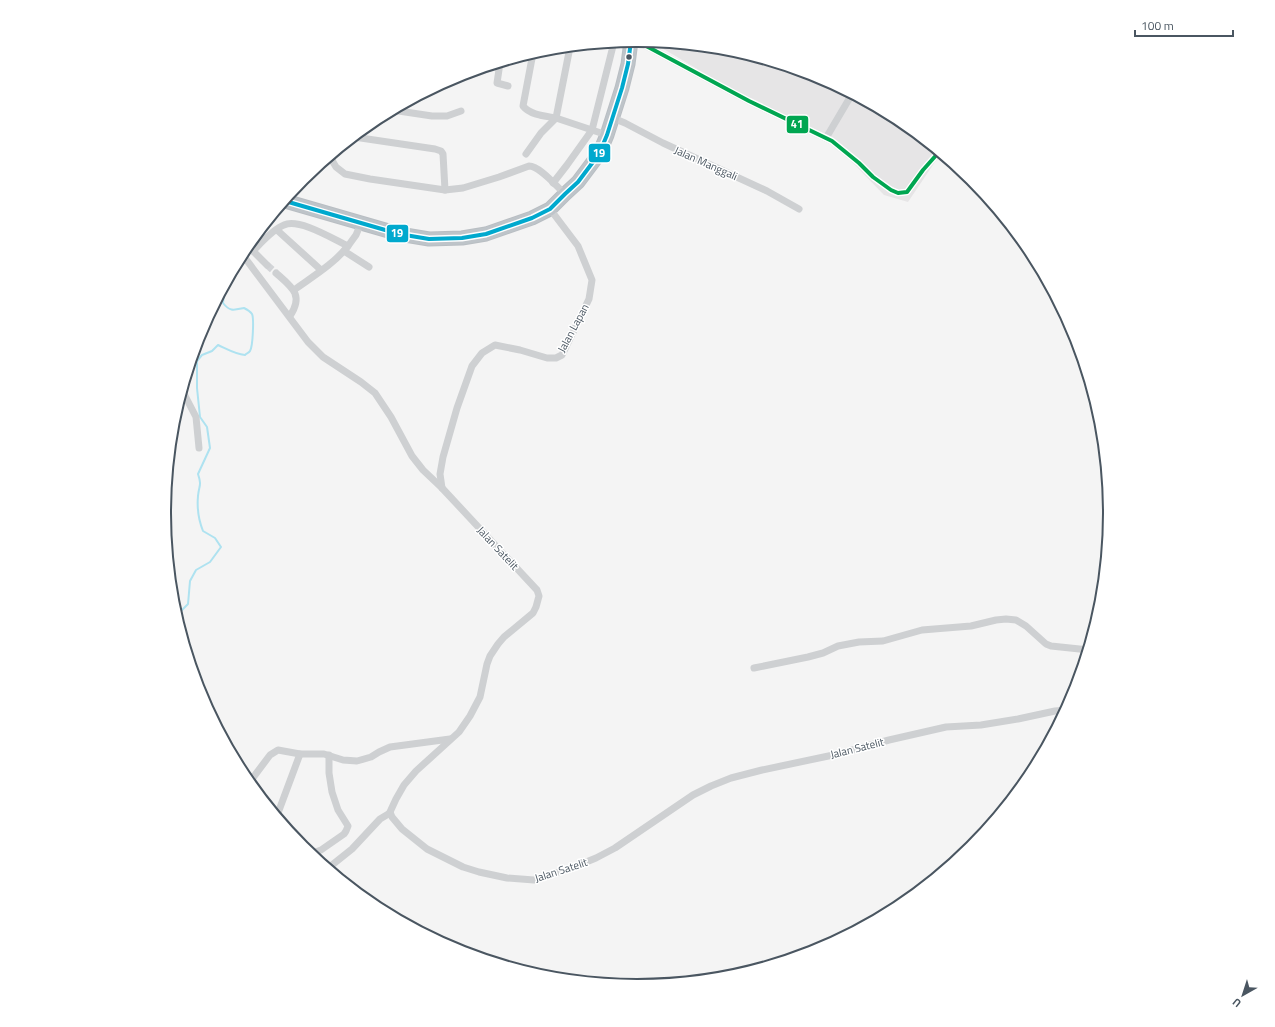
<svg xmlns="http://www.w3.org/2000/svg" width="1275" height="1027" viewBox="0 0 1275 1027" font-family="'Titillium Web',sans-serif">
  <rect width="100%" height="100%" fill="#f4f4f4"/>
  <!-- education -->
  <polygon fill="#e6e5e6" points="650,41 730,49 819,76 901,120 941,153 908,202 884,195 826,135 726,86"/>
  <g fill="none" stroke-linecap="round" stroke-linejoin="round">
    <!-- stream -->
    <path stroke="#aee2f0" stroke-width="2" d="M175 613 180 612 188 604 190 581 196 570 210 562 221 547 215 538 203 531C199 521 197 507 198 496 199 485 202 486 198 474L210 448 207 427 200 417 197 388V361L202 355 212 351 218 345C227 349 235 354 245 355 247 353 249 353 250 351 253 346 254 318 252 314 250 311 248 310 244 308 234 310 230 312 223 303L224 294 222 291"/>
    <!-- street-tunnel -->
    <polyline stroke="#d2d4d7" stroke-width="7" stroke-dasharray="7 3.5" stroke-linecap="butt" points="267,265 276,273"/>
    <!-- highway casing -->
    <g stroke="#b9bec3" stroke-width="15">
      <polyline id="highway" points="285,201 399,234 429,239 462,238 486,234 532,218 550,209 565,194 578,182 599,154 607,135 622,88 628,64 631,41"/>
    </g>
    <!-- street -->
    <g stroke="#ced0d2" stroke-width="7">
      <polyline points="635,40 749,101 832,141 859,163 873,177 891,190 898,193 907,192 923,170 939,152"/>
      <polyline points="570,47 556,118 607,135"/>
      <path d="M533 53 523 106C530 115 545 116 556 118"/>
      <polyline points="500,63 497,83 508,86"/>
      <polyline points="392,110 432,116 447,116 461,111"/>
      <polyline points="613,118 625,123 663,143 767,191 799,209"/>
      <polyline points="354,137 435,149 441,151 443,154 445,190"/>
      <polyline points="826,138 852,94"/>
      <polyline points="526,154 541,133 556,118"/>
      <path d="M331 155 333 162 336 167 345 174 370 179 445 190 463 188 499 177 529 166C540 166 557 187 565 194"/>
      <polyline points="553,183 567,165 592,130 614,42"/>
      <polyline points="277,230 321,270"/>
      <polyline points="248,246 267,265"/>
      <path d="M253 251C261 243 273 229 284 225 299 218 333 239 348 246L356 235 361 223"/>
      <polyline points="344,251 369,267"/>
      <polyline points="242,254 308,342 323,357 361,382 375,393 391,417 412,456 423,470 442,488 537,590 539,596 536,607 533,613 504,637 498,644 490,656 487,664 480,697 470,716 459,732 416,771 404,785 396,799 390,812 392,817 402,829 427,849 463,867 479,872 507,878 534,880 574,867 596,858 615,848 693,795 711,786 731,778 762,770 838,754 889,740 946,727 981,725 1018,719 1055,711 1067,710"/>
      <path d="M276 273C292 287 304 295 290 316"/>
      <path d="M294 290C312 277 334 264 348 246"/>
      <polyline points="182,390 196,417 199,448"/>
      <polyline points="442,488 440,474 443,457 457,408 472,366 482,353 495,345 520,350 547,358 556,358 562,355 589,299 592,280 578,246 550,209"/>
      <polyline points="754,668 808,657 823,653 838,646 859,642 883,641 922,630 971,626 996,620 1006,619 1016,620 1026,626 1046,644 1051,646 1089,650"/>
      <polyline points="249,783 270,755 278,750 300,754 324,754 343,760 357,761 371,757 379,752 390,747 450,739"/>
      <polyline points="277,817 278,813 300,754"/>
      <polyline points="287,829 313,853 321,850 344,834 346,831 348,826 338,810 332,792 329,773 329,755"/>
      <polyline points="327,869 352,849 380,819 390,813"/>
    </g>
    <!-- highway -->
    <use href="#highway" stroke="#bec4c9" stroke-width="13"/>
    <!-- bus-1 casing -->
    <g stroke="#fff" stroke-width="7">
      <polyline id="bus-1" points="635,40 749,101 832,141 859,163 873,177 891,190 898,193 907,192 923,170 939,152"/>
    </g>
    <!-- bus-2 casing -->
    <g stroke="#fff" stroke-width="7">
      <polyline id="bus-2" points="285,201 399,234 429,239 462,238 486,234 532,218 550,209 565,194 578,182 599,154 607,135 622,88 628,64 631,41"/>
    </g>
    <!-- bus-1 -->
    <use href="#bus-1" stroke="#00a651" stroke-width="4"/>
    <!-- bus-2 -->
    <use href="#bus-2" stroke="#00a9ce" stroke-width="4"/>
  </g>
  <!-- markers -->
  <circle fill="#4a5661" stroke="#fff" stroke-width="1.5" cx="629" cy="57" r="3.5"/>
  <g text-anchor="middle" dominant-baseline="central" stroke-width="3" stroke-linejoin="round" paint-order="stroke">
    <!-- street labels -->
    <g font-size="11" fill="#4a5661" stroke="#fff">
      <text transform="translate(706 163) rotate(24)">Jalan Manggali</text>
      <text transform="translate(573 328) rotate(-62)">Jalan Lapan</text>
      <text transform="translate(498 548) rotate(47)">Jalan Satelit</text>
      <text transform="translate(857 748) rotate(-14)">Jalan Satelit</text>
      <text transform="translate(561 870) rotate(-18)">Jalan Satelit</text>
    </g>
  </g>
  <!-- crop -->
  <path d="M0 0H1275V1027H0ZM171 513a466 466 0 1 1 932 0a466 466 0 1 1-932 0Z" fill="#fff" fill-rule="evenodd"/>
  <path fill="none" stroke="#4a5661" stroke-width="2" d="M171 513a466 466 0 1 1 932 0a466 466 0 1 1-932 0Z"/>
  <g stroke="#fff" stroke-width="1.5">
    <rect x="786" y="115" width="23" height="19" rx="4" fill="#00a651"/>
    <rect x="588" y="143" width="23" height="20" rx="4" fill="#00a9ce"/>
    <rect x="386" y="224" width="23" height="19" rx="4" fill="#00a9ce"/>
  </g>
  <g font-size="11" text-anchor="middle" font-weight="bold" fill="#fff">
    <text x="797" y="128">41</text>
    <text x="599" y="157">19</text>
    <text x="397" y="237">19</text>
  </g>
  <!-- north arrow -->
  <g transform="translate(1243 995) rotate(219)" stroke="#ffffff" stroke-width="3" paint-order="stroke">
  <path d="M0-3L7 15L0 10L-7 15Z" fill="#4a5661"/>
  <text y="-6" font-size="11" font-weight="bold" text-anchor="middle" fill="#4a5661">U</text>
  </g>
  <!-- scale -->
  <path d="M1135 30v6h98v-6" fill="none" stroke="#4a5661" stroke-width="2"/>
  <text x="1141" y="30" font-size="12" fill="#4a5661" stroke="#ffffff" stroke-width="3" paint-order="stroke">100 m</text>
</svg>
